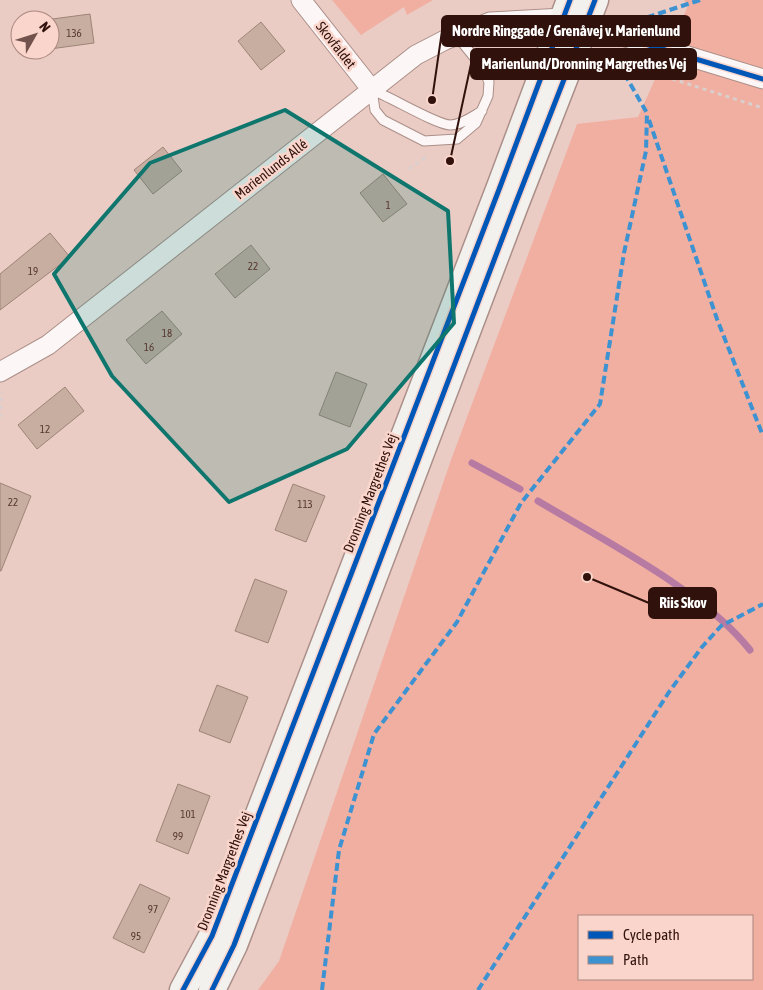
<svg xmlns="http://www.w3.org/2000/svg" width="763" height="990" viewBox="0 0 763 990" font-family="'Asap Condensed',sans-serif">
  <rect width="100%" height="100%" fill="#eaccc5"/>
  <!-- green -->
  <g fill="#f1afa1" fill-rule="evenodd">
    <polygon points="332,0 433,0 407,15 404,7 361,35"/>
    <path d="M684 0H763V990H258L279 961 452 457 577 124 638 117 688 6ZM579 916H752V979H579Z"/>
  </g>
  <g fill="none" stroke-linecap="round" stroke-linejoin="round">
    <!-- stream -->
    <g stroke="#b77ba3" stroke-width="7">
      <polyline points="472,463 520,489"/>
      <path d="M538 501C603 540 704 591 750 650"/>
    </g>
  </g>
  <!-- building -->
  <g fill="#c8ada1" stroke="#9e8477">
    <polygon points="90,14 94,43 50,49 50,20 45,20"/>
    <polygon points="261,22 285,51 261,70 238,41"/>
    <polygon points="163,147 182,171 153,194 134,170"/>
    <polygon points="383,174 407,204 383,222 360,193"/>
    <polygon points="50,233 70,257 0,310 0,274"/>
    <polygon points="251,245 270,269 235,298 215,274"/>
    <polygon points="162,311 182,334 146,364 126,340"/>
    <polygon points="336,372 367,384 350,427 319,415"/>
    <polygon points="65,387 84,411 37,449 18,425"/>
    <polygon points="0,483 31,496 1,571 0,571"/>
    <polygon points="293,484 325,496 306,542 275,530"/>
    <polygon points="255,579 287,591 268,643 235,631"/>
    <polygon points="217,685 248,697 230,743 199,731"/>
    <polygon points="178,784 210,796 188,854 156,841"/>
    <polygon points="140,884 170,898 144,953 113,938"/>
  </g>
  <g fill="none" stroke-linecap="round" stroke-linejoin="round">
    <!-- lane casing -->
    <g stroke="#ab8f88" stroke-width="11">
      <path id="lane" d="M456 35 482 67 489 82 488 96 476 123 457 139 424 141 383 120 375 110 372 90C391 97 435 124 450 125 462 125 473 116 482 111"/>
    </g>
    <!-- street casing -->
    <g stroke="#ab8f88" stroke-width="21">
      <g id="street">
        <polyline points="301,0 372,90"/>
        <polyline points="0,372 48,345 416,55 445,40 490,22 563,18 763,79"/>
      </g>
    </g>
    <!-- secondary casing -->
    <g stroke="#ab8f88" stroke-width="29">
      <g id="secondary">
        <polyline points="183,990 212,936 227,897 500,187 570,0"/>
        <polyline points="212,990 234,945 515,205 595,0"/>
      </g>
    </g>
    <!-- path -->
    <g stroke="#dacfcd" stroke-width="3" stroke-dasharray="4 4" stroke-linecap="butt">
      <polyline points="620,59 632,66 763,108"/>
      <polyline points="409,169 426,157"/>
      <polyline points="0,417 2,392"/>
    </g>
    <!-- lane -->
    <use href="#lane" stroke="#fcf7f6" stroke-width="9"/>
    <!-- street -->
    <use href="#street" stroke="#fcf7f6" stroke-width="19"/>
    <!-- secondary -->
    <use href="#secondary" stroke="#f2f1ee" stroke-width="26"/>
    <!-- quiet -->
    <g stroke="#3d92d2" stroke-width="4" stroke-dasharray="8 4" stroke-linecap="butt">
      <polyline points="624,25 700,0"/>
      <polyline points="649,120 717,319 763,436"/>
      <polyline points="322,990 339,850 374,734 457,622 521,503 600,404 624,253 646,151 647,113 613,54"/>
      <polyline points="478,990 669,692 702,647 721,626 763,604"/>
    </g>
    <!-- cycleway casing -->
    <g stroke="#fad5cc" stroke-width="8">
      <g id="cycleway">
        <polyline points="585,26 763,79"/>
        <polyline points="183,990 212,936 227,897 500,187 570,0"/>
        <polyline points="212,990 234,945 515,205 595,0"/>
      </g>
    </g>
    <!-- cycleway -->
    <use href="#cycleway" stroke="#0057b8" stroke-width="5"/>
  </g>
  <!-- marked area -->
  <path fill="#0f766e" fill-opacity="0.2" stroke="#0f766e" stroke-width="4" stroke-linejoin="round" d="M285 110 448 211 454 323 347 449 229 502 112 376 54 274 150 163Z"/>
  <g text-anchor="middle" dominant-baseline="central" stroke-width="5" stroke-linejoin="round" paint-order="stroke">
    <!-- number labels -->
    <g font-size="11" fill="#573830">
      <text x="74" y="33">136</text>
      <text x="388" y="205">1</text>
      <text x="253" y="266">22</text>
      <text x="33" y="271">19</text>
      <text x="167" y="333">18</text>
      <text x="149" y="347">16</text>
      <text x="45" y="429">12</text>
      <text x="13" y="502">22</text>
      <text x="305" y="504">113</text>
      <text x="188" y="814">101</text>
      <text x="178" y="836">99</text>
      <text x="153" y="909">97</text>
      <text x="136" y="936">95</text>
    </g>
    <!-- street labels -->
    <g font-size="14" fill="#31110b" stroke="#fad5cc">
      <text transform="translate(336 45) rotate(52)">Skovfaldet</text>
      <text transform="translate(271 169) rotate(-38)">Marienlunds Allé</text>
      <text transform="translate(370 493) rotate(-69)">Dronning Margrethes Vej</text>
      <text transform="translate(224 871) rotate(-69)">Dronning Margrethes Vej</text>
    </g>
  </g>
  <!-- callouts -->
  <path fill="none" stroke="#31110b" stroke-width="2" d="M432 100L442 31M450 161L471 64M587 577L649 603"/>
  <g fill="#31110b" stroke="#fad5cc" stroke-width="2">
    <circle cx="432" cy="100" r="5"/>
    <circle cx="450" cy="161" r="5"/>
    <circle cx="587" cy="577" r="5"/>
  </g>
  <g fill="#31110b" stroke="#31110b" stroke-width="2">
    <rect x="442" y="16" width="248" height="30" rx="5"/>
    <rect x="471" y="49" width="225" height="30" rx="5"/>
    <rect x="649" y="588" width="67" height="30" rx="5"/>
  </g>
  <g font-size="15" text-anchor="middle" font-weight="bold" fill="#fff">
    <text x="566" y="36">Nordre Ringgade / Grenåvej v. Marienlund</text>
    <text x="584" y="69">Marienlund/Dronning Margrethes Vej</text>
    <text x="683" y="608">Riis Skov</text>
  </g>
  <!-- legend -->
  <rect x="578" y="915" width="175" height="65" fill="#fad5cc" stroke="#aa877f"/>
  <rect x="588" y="931" width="25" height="8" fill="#0057b8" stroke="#aa877f"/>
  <text x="623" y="940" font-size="15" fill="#31110b">Cycle path</text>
  <rect x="588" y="956" width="25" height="8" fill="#3d92d2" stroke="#aa877f"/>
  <text x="623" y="965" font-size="15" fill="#31110b">Path</text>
  <!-- north arrow -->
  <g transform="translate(35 35) rotate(51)"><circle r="24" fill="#fad5cc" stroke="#aa877f"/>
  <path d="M0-4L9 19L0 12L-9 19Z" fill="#72524c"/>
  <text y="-8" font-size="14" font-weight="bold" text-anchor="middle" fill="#31110b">N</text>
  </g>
</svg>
